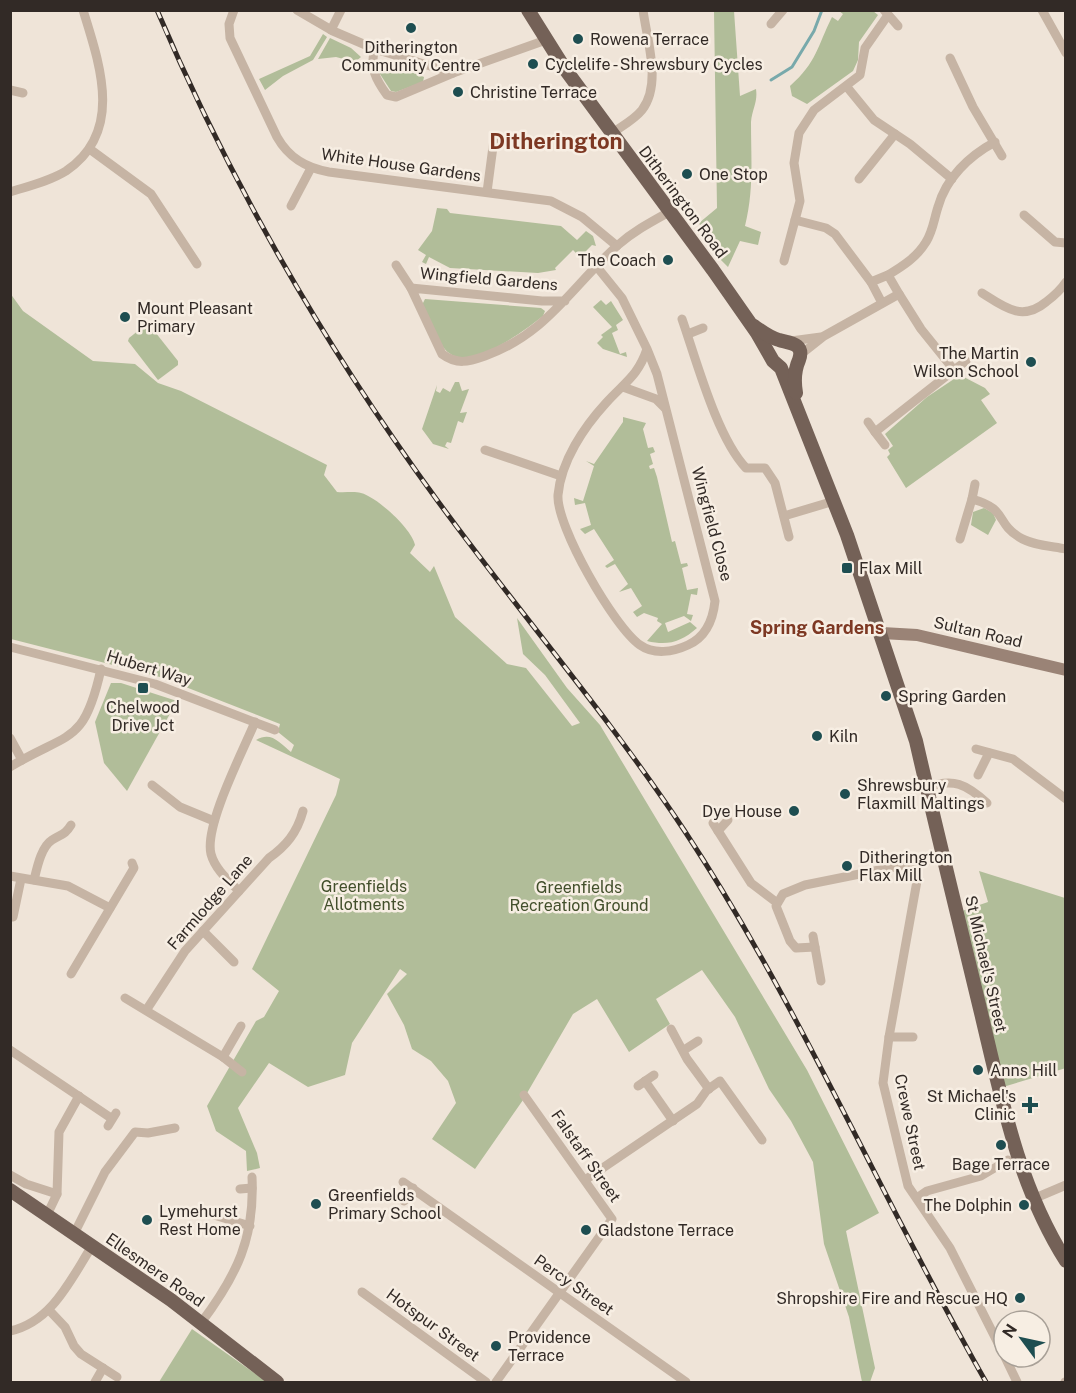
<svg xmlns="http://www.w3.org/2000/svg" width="1076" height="1393" viewBox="0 0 1076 1393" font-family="'Public Sans',sans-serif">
  <rect width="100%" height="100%" fill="#efe4d8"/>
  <!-- green -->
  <g fill="#b1bd99">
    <path d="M714 11H734L740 96 756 89C758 102 752 109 751 122 751 159 754 189 745 226L761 232 758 245 740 241 728 267 713 252 699 223 717 208Z"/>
    <path d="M839 11H873L878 15 859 42 858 60 853 71 807 104 792 96 790 86C817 62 817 47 832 17L838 21 843 14Z"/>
    <polygon points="323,34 327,37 313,60 283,76 265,90 259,79 310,56"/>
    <polygon points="330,38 351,48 361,57 355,62 336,57 318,59"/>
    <polygon points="388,63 424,77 423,82 396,92 391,91 378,71 381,65"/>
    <polygon points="437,208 447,209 450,213 561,226 577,240 586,231 593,236 596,246 592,245 580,257 573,250 555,268 556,270 538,273 450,268 429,257 426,264 422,262 426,255 418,250 432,231"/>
    <path d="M10 293 23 311 93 361 135 364 158 383 181 391 327 465 324 475 337 492C345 493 354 491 361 493 377 497 412 529 415 545L410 553 430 572 434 566 455 617 507 664 526 668 572 726 580 723 545 675 523 654 517 618 567 688 600 725 807 1070 879 1213 846 1231 875 1368 870 1382H862L849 1317 824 1244 813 1162 791 1121 769 1089 735 1017 702 970 656 999 670 1024 629 1052 597 999 573 1014 523 1100 475 1169 432 1139 456 1103 448 1081 431 1061 412 1049 404 1025 387 994 407 974 400 969 352 1043 345 1075 308 1087 269 1063 238 1108 257 1153 260 1168 247 1171 246 1151 216 1131 207 1106 256 1021 264 1017 279 991 252 969 336 795 340 779 256 740C271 731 279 742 291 752L294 745 278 732 280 724 160 677 11 639Z"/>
    <path d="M425 299 541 308 545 311 543 316C525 330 472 371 449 353 439 346 428 317 422 305Z"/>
    <polygon points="601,300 606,305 611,301 623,320 616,325 618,330 612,333 620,354 626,352 627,357 603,349 597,343 603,337 601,335 612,327 593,307"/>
    <polygon points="148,323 178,361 178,365 158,380 128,341 129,338"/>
    <polygon points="960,375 985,388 990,394 981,400 997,423 906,488 887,457 890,454 888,450 893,446 885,434 927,397"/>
    <polygon points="455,382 459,382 462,391 469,389 460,413 467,412 463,423 458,421 451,443 447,442 445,446 449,449 433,444 422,429 437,385 436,391 440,393 443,388 450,392"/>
    <path d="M623 417 646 423 643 429 648 448 653 447 655 452 650 454 653 464 649 466 650 469 654 468 657 477 672 542 675 541 681 564 687 563 688 566 682 568 687 590 698 588 697 595 691 594 687 614 693 615 691 621 684 616 665 623 668 632 690 622 697 628C681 642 668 646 647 641L662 624 657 621 658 618 644 613 637 617 633 612 642 606 631 588 619 592 628 584 615 564 607 568 605 566 614 560 594 529 585 534 580 529 591 525 585 503 575 505 574 498 583 501 594 466 586 461 594 464 623 422Z"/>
    <polygon points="984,508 993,513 996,520 988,535 971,525 973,512"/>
    <polygon points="111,683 121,683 177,701 127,791 104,763 95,722"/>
    <polygon points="979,871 1065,898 1066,1068 1003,1087 962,911 988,902"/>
    <polygon points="192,1329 267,1382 159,1382"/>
  </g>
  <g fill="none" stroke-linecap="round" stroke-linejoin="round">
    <!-- stream -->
    <polyline stroke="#78a9ab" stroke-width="3" points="771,80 792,67 814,31 822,10"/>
    <!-- street -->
    <g stroke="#c6b4a4" stroke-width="9">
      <path d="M234 10 229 24 230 38 277 137C289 158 306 168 329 172L551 201 582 217 617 246"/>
      <polyline points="297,10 333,31 375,49 453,73 546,40"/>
      <polyline points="884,10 898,26"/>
      <polyline points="1042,10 1066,53"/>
      <polyline points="771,24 783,10"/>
      <polyline points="331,30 341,10"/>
      <path d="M375 49C369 67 376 80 387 95L396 97 453 73"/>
      <polyline points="950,58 973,107 1002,156"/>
      <polyline points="847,87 874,120 910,144 952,179"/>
      <polyline points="10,90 23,93"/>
      <path d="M612 133C622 126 634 120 642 110 662 84 647 41 643 10"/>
      <polyline points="91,150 151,194 197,264"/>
      <polyline points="859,179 895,134"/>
      <path d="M10 192C29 186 50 181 66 171 124 132 100 65 83 10"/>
      <polyline points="487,192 494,139"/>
      <polyline points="291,206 311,168"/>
      <polyline points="1024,215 1055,242 1066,243"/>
      <polyline points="795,220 800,201 794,163 799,133 814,110 860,75 865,48 888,15"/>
      <polyline points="784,261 795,220 826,228 835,234 871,282"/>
      <polyline points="396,265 411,288"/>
      <path d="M597 267 622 298 647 349C638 376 625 382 606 403 584 427 561 461 558 495 556 526 614 627 640 645 654 655 673 652 688 645 706 637 713 620 715 601L657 374 647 349"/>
      <path d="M982 293C1004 307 1022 322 1046 302 1054 296 1060 291 1066 282"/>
      <path d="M565 301H542L411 288 442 354C457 365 468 362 485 356 547 334 572 286 618 245 634 231 651 222 669 212"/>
      <polyline points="882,303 871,282 888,275"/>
      <path d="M682 319C696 359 717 438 746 468H765L775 483 789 537"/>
      <polyline points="688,334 703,328"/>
      <polyline points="791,341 821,337"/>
      <path d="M800 355 824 336 899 294 888 275C903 266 917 257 926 242 933 231 934 219 938 207 946 178 969 156 995 142"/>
      <polyline points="954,370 966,361"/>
      <polyline points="623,387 656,399 665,408"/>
      <polyline points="868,422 875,432 954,370 921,329 899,294"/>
      <polyline points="875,432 885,445"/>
      <polyline points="485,450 561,476"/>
      <polyline points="972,499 975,484"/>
      <polyline points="784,516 834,501"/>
      <path d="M960 539 972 499C1008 509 995 522 1019 537 1031 545 1051 546 1066 549"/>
      <polyline points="10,647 155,684 275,730"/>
      <polyline points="10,738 22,760"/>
      <polyline points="976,749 1013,759 1066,799"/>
      <path d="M10 767C69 731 84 746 101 669"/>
      <polyline points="978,775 989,753"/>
      <polyline points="152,785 180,807 214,821"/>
      <path d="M927 787C954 778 966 784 987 803"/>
      <polyline points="713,823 751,883 776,902"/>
      <polyline points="718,831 728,820"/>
      <polyline points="917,862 917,881 889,1037 883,1083 908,1186 950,1248 1004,1355"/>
      <polyline points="10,876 68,886 110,908"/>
      <path d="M34 880C37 868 41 847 52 840 61 834 65 835 71 825"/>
      <path d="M239 891C228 880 215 869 211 854 204 826 243 751 255 722"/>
      <polyline points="13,917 21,879"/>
      <polyline points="203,931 234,962"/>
      <polyline points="813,936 821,981"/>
      <polyline points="815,947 796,948 790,941 776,906 783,894 805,885 944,857"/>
      <polyline points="71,974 134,868 132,863"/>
      <polyline points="125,998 223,1057 242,1072"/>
      <path d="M147 1009 185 951 269 858C286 846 297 833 303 811"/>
      <polyline points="671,1029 687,1059 709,1089"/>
      <polyline points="889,1037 913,1037"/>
      <polyline points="10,1050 111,1118"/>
      <polyline points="684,1050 698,1041"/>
      <polyline points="223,1057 241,1026"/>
      <polyline points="645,1081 673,1121"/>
      <polyline points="638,1086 654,1075"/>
      <polyline points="108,1126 116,1113"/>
      <polyline points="10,1175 26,1184 57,1194"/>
      <polyline points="585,1180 697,1104 707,1090 720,1081 762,1140"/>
      <polyline points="403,1182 686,1382"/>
      <polyline points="240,1189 252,1188"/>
      <polyline points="917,1198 927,1191 981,1176 1008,1160"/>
      <polyline points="1033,1199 1066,1185"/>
      <polyline points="404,1201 413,1188"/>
      <polyline points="47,1215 57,1194 59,1132 79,1096"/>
      <polyline points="214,1215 250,1226"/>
      <polyline points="74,1234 105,1172 135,1132 148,1133 175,1128"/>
      <polyline points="362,1292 486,1382"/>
      <polyline points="49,1310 65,1327 74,1346 81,1354 117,1377"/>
      <path d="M201 1323C237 1275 255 1238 252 1177"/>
      <path d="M10 1331C52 1322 71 1279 92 1246"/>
      <polyline points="1005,1357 1017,1382"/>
      <polyline points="95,1382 103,1368"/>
      <polyline points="496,1382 612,1219 524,1095"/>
      <polyline points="1065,1382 1066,1382"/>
    </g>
    <!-- secondary -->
    <polyline stroke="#9a8376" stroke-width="12" points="882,633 917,635 1066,670"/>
    <!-- primary -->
    <g stroke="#746157" stroke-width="14">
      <path d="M528 10 565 69 713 270 757 333 773 361 781 368 847 535 916 741C937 833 960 925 982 1017 1002 1101 1019 1187 1066 1261"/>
      <path d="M754 326C761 331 770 338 779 340 789 343 805 343 799 360 794 371 794 381 796 393"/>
      <polyline points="10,1190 171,1300 277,1382"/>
    </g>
    <!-- rail casing -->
    <g stroke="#322a26" stroke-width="5">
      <path id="rail" d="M157 10C231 184 326 348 437 500 518 611 608 715 684 830 800 1006 882 1200 986 1382"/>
    </g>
    <!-- rail -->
    <use href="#rail" stroke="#f7eee3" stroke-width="3" stroke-dasharray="9" stroke-linecap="butt"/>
  </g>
  <!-- markers -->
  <g fill="#1e4e51" stroke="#f7eee3" stroke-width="2">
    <circle cx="411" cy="28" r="6"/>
    <circle cx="578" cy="39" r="6"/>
    <circle cx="533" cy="64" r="6"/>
    <circle cx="458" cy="92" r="6"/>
    <circle cx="687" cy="174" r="6"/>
    <circle cx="668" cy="260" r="6"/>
    <circle cx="125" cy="317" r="6"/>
    <circle cx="1031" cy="362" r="6"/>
    <rect x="841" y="562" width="12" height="12" rx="3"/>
    <rect x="137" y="682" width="12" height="12" rx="3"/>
    <circle cx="886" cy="696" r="6"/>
    <circle cx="817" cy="736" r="6"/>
    <circle cx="845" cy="794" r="6"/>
    <circle cx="794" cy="811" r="6"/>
    <circle cx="847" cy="866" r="6"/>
    <circle cx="978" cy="1070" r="6"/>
    <path d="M1027 1096h6v6h6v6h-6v6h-6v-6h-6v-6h6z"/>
    <circle cx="1001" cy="1145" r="6"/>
    <circle cx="316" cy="1204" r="6"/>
    <circle cx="1024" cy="1205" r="6"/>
    <circle cx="147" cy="1220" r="6"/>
    <circle cx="586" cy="1230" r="6"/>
    <circle cx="1020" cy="1298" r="6"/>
    <circle cx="496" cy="1346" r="6"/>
  </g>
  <g text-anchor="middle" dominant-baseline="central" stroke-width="5" stroke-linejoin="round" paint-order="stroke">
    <!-- poi labels -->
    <g font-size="16" fill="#322a26" stroke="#f7eee3" text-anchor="start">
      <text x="590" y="39">Rowena Terrace</text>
      <text x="411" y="47" text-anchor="middle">Ditherington<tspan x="411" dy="18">Community Centre</tspan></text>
      <text x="545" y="64">Cyclelife - Shrewsbury Cycles</text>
      <text x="470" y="92">Christine Terrace</text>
      <text x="699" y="174">One Stop</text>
      <text x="656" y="260" text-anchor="end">The Coach</text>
      <text x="137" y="308">Mount Pleasant<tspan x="137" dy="18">Primary</tspan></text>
      <text x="1019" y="353" text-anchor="end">The Martin<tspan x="1019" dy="18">Wilson School</tspan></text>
      <text x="859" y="568">Flax Mill</text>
      <text x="898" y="696">Spring Garden</text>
      <text x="143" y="707" text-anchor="middle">Chelwood<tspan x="143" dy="18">Drive Jct</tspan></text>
      <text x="829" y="736">Kiln</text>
      <text x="857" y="785">Shrewsbury<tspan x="857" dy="18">Flaxmill Maltings</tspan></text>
      <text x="782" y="811" text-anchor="end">Dye House</text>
      <text x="859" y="857">Ditherington<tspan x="859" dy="18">Flax Mill</tspan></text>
      <text x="990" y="1070">Anns Hill</text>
      <text x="1016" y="1096" text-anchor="end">St Michael's<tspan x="1016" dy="18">Clinic</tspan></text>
      <text x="1001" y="1164" text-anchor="middle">Bage Terrace</text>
      <text x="328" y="1195">Greenfields<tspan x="328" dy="18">Primary School</tspan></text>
      <text x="1012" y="1205" text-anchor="end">The Dolphin</text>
      <text x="159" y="1211">Lymehurst<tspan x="159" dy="18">Rest Home</tspan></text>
      <text x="598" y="1230">Gladstone Terrace</text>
      <text x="1008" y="1298" text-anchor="end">Shropshire Fire and Rescue HQ</text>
      <text x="508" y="1337">Providence<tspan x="508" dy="18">Terrace</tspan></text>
    </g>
    <!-- street labels -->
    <g font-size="16" fill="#322a26" stroke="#f7eee3">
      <text transform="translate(401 165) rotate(8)">White House Gardens</text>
      <text transform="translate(683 202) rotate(53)">Ditherington Road</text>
      <text transform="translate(489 279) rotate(5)">Wingfield Gardens</text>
      <text transform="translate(712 524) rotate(75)">Wingfield Close</text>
      <text transform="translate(978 632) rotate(13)">Sultan Road</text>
      <text transform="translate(149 668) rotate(17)">Hubert Way</text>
      <text transform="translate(210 902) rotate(-49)">Farmlodge Lane</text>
      <text transform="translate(986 964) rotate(77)">St Michael's Street</text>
      <text transform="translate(910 1122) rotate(78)">Crewe Street</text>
      <text transform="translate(586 1156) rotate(55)">Falstaff Street</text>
      <text transform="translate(155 1270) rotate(35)">Ellesmere Road</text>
      <text transform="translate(574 1285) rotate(35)">Percy Street</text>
      <text transform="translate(433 1325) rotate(36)">Hotspur Street</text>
    </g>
    <!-- park labels -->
    <g font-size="16" fill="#424f2b" stroke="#f7eee3">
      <text x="364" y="886">Greenfields<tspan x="364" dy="18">Allotments</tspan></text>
      <text x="579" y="887">Greenfields<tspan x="579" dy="18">Recreation Ground</tspan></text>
    </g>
    <!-- neighbourhood labels -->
    <g font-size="18" font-weight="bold" fill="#7d3823" stroke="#f7eee3">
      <text x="817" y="627">Spring Gardens</text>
    </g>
    <!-- district labels -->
    <g font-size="22" font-weight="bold" fill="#7d3823" stroke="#f7eee3">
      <text x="556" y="141">Ditherington</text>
    </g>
  </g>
  <!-- border -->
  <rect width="1076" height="1393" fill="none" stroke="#322a26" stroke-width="24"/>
  <!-- north arrow -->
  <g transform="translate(1022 1339) rotate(303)"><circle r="28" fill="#f7eee3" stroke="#a8a097" stroke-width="1.5"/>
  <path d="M0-4.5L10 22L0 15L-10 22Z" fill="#1e4e51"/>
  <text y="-9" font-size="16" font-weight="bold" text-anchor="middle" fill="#322a26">N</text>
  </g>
</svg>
